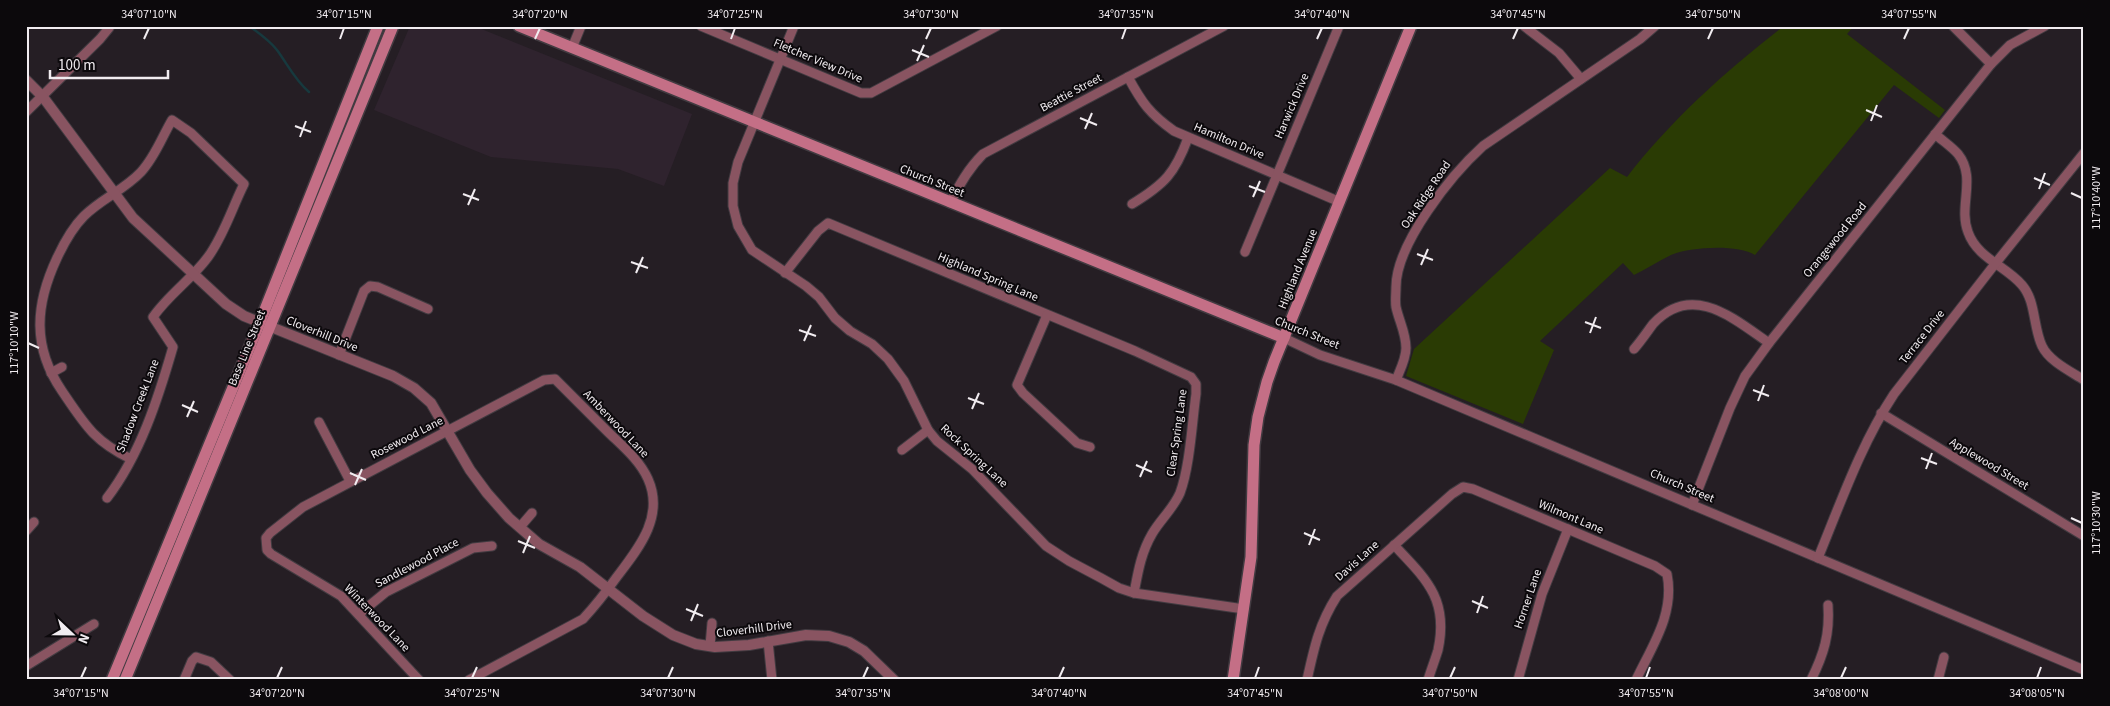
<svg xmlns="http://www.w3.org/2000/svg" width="2110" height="706" viewBox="0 0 2110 706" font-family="'Source Sans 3',sans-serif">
  <rect width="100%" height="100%" fill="#251e24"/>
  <!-- built -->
  <polygon fill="#2f232e" points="410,26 474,26 692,114 664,186 618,169 491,157 374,110"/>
  <!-- green -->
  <path fill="#2a3b04" d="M1784 26H1854L1847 34 1945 110 1939 118 1894 85 1755 255C1738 244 1689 247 1671 255 1659 261 1646 269 1634 275L1623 263 1540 341 1554 350 1523 424 1406 376 1414 349 1610 168 1627 177C1671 120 1727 70 1784 26Z"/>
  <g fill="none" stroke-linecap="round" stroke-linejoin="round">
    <!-- stream -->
    <path stroke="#17393e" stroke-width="2.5" d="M249 26C259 33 269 40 277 50 288 65 295 80 309 92"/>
    <!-- minor casing -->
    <g stroke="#423b41" stroke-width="11">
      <g id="minor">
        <polyline points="701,26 861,93 871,93 997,26"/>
        <polyline points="794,26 738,162 733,183 733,206 738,226 752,250 806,286 819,297 835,318 850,331 872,344 888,359 904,381 928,430 937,441 972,469 1046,546 1069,561 1101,578 1119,588 1134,593 1244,609"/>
        <polyline points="1524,26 1559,53 1581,79"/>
        <polyline points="1953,26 1991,64"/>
        <polyline points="572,48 581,26"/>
        <path d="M1128 77C1142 103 1150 114 1174 131L1340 202"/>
        <polyline points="26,112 100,39 109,28 108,26"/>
        <path d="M1935 134C1943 141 1952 147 1958 154 1977 178 1958 206 1968 232 1977 258 2006 266 2022 285 2036 301 2033 327 2042 346 2049 361 2070 371 2084 380"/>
        <path d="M950 203C959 185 968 169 983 154L1224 26"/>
        <path d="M1132 204C1165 184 1175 173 1188 138"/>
        <polyline points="1245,252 1339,26"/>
        <path d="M785 273 818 231 828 223 1135 351 1191 377 1196 384V394C1192 423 1190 466 1180 493 1173 509 1160 520 1152 534 1141 553 1138 572 1134 593"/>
        <polyline points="1047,315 1017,385 1023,393 1077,443 1090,447"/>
        <polyline points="1284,338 1320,355 1396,380 2084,670"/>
        <path d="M1634 349C1641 341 1647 332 1653 324 1692 282 1733 318 1769 343"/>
        <polyline points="339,355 364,291 370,286 378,287 428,309"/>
        <polyline points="51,373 62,367"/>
        <path d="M1396 380C1400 370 1406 359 1406 348 1406 333 1399 321 1396 307 1395 301 1396 293 1396 287 1396 244 1451 175 1483 146L1640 39 1655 26"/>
        <polyline points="1881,413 2084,536"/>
        <polyline points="319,422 350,481"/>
        <polyline points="902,450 928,430"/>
        <path d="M107 498C140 455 158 399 173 347L153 317C169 294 192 279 208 257 224 235 232 208 244 184L191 133 172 120C162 137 155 157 141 172 124 190 101 199 84 216 72 228 64 243 57 258 35 305 32 347 62 391 85 425 94 441 131 459"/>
        <polyline points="1692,505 1730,408 1745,376 1769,343 1991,64 2010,45 2045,26"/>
        <polyline points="520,527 532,513"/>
        <polyline points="26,531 34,522"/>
        <path d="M1394 545C1426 579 1449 599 1438 650 1435 660 1431 670 1428 680"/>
        <path d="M1818 558C1841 502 1861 444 1894 394L1995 264 2084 153"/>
        <polyline points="359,614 386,592 473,548 492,546"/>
        <polyline points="768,641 772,680"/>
        <polyline points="710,646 712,623"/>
        <polyline points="26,666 94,624"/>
        <polyline points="184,680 192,661 196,657 211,662 230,680"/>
        <path d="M419 680 341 596 271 554 267 550 266 538 270 533 303 507 544 380 555 379C572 396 589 413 606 430 621 445 639 459 648 479 665 517 638 549 616 578 606 592 595 606 583 619L469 680"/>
        <path d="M1307 680C1314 648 1319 624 1337 596L1452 494 1463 487 1473 489 1655 566 1667 574C1675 614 1652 646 1636 680"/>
        <polyline points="1518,680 1542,594 1568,529"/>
        <path d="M1811 680C1824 654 1830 634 1828 605"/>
        <polyline points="1938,680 1944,657"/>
      </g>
    </g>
    <!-- tertiary casing -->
    <g stroke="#423b41" stroke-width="12">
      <polyline id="tertiary" points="26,80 43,97 133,218 226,304 244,316 393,376 414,388 431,403 470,470 487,493 509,518 539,544 580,567 643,616 673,635 696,644 715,647 749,645 806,635 829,636 849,642 864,651 894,680"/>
    </g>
    <!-- secondary casing -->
    <g stroke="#423b41" stroke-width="14">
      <g id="secondary">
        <polyline points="519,26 1284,338"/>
        <polyline points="112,680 260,322 378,26"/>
        <polyline points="125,680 393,26"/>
        <polyline points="1233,680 1251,557 1254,445 1258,417 1267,382 1274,362 1411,26"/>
      </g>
    </g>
    <!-- minor -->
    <use href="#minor" stroke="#895461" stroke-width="9"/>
    <!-- tertiary -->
    <use href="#tertiary" stroke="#895461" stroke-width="10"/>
    <!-- secondary -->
    <use href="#secondary" stroke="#c46f86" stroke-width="11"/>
  </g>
  <!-- ticks -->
  <path fill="none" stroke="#f1ecf0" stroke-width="2" d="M144 39 149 28M340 39 344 28M535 39 540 28M731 39 735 28M926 39 931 28M1122 39 1126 28M1317 39 1322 28M1513 39 1518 28M1708 39 1713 28M1904 39 1909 28M912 50 929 57M917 61 924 45M1866 110 1882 117M1080 118 1097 125M1871 121 1877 105M295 126 311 132M1085 129 1092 113M300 137 306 121M2034 178 2050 185M1249 186 1265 192M2039 189 2045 173M2071 193 2082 198M463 194 479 200M1253 197 1260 181M468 205 475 189M1417 254 1433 260M631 262 648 268M1421 265 1428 249M636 273 643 257M1585 322 1601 328M799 330 816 336M1590 333 1596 317M804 341 811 325M28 343 39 348M1753 390 1769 396M968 398 984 404M1758 401 1764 385M182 405 198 412M972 409 979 393M187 417 194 401M1921 458 1937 464M1136 465 1152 472M1926 469 1932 453M350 473 366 480M1140 477 1147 461M355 485 362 469M2071 518 2082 523M1304 533 1320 540M518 541 535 548M1309 545 1315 529M523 553 530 536M1472 601 1488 608M686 609 703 616M1477 613 1483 596M691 621 698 604M81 678 86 667M277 678 282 667M472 678 477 667M668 678 673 667M863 678 868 667M1059 678 1064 667M1255 678 1259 667M1450 678 1455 667M1646 678 1650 667M1841 678 1846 667M2037 678 2041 667"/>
  <g text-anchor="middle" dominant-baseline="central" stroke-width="4" stroke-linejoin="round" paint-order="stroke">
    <!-- street labels -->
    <g font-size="12" fill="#f1ecf0" stroke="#0c090c">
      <text transform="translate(818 61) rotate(23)">Fletcher View Drive</text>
      <text transform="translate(1071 93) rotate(-28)">Beattie Street</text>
      <text transform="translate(1292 106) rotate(-67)">Harwick Drive</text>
      <text transform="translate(1229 141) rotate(23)">Hamilton Drive</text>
      <text transform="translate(932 181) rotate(22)">Church Street</text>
      <text transform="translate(1426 195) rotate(-56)">Oak Ridge Road</text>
      <text transform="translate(1835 240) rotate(-51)">Orangewood Road</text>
      <text transform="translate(1298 269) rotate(-68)">Highland Avenue</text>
      <text transform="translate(988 277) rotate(23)">Highland Spring Lane</text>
      <text transform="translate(1307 333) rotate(22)">Church Street</text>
      <text transform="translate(322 334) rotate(22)">Cloverhill Drive</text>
      <text transform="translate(1922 337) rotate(-52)">Terrace Drive</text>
      <text transform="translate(247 348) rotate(-68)">Base Line Street</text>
      <text transform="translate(138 406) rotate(-69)">Shadow Creek Lane</text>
      <text transform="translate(616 424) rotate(46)">Amberwood Lane</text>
      <text transform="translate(1177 433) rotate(-82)">Clear Spring Lane</text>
      <text transform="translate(407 438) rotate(-27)">Rosewood Lane</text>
      <text transform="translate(974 456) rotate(43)">Rock Spring Lane</text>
      <text transform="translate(1989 464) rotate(31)">Applewood Street</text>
      <text transform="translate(1682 486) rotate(23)">Church Street</text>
      <text transform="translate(1571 517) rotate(23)">Wilmont Lane</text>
      <text transform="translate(1357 561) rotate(-42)">Davis Lane</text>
      <text transform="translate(417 563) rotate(-28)">Sandlewood Place</text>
      <text transform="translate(1528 599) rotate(-71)">Horner Lane</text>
      <text transform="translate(377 618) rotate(46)">Winterwood Lane</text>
      <text transform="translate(754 629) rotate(-7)">Cloverhill Drive</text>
    </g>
  </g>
  <!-- border -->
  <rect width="2110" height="706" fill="none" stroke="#0c090c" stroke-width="55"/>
  <!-- north arrow -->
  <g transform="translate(72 634) rotate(112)" stroke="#0c090c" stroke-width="4" paint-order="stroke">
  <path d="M0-4L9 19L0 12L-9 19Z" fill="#f1ecf0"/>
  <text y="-8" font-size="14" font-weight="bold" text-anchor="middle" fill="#f1ecf0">N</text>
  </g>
  <!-- scale -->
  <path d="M50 70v8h118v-8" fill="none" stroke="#f1ecf0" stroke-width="2.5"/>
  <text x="58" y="70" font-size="15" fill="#f1ecf0" stroke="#0c090c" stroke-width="4" paint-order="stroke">100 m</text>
  <rect x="28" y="28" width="2054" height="650" fill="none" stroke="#f1ecf0" stroke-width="2"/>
  <g font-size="12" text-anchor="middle" fill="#f1ecf0">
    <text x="149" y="18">34°07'10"N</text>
    <text x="344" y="18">34°07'15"N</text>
    <text x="540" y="18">34°07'20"N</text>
    <text x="735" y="18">34°07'25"N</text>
    <text x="931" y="18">34°07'30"N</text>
    <text x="1126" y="18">34°07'35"N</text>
    <text x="1322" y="18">34°07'40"N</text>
    <text x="1518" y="18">34°07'45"N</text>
    <text x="1713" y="18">34°07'50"N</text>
    <text x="1909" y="18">34°07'55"N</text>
    <text transform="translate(2096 198) rotate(-90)" y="4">117°10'40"W</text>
    <text transform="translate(14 343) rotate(-90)" y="4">117°10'10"W</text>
    <text transform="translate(2096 523) rotate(-90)" y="4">117°10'30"W</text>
    <text x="81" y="697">34°07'15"N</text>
    <text x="277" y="697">34°07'20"N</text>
    <text x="472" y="697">34°07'25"N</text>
    <text x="668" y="697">34°07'30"N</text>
    <text x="863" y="697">34°07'35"N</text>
    <text x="1059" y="697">34°07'40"N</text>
    <text x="1255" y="697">34°07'45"N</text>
    <text x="1450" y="697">34°07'50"N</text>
    <text x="1646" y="697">34°07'55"N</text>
    <text x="1841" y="697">34°08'00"N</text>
    <text x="2037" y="697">34°08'05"N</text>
  </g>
</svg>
